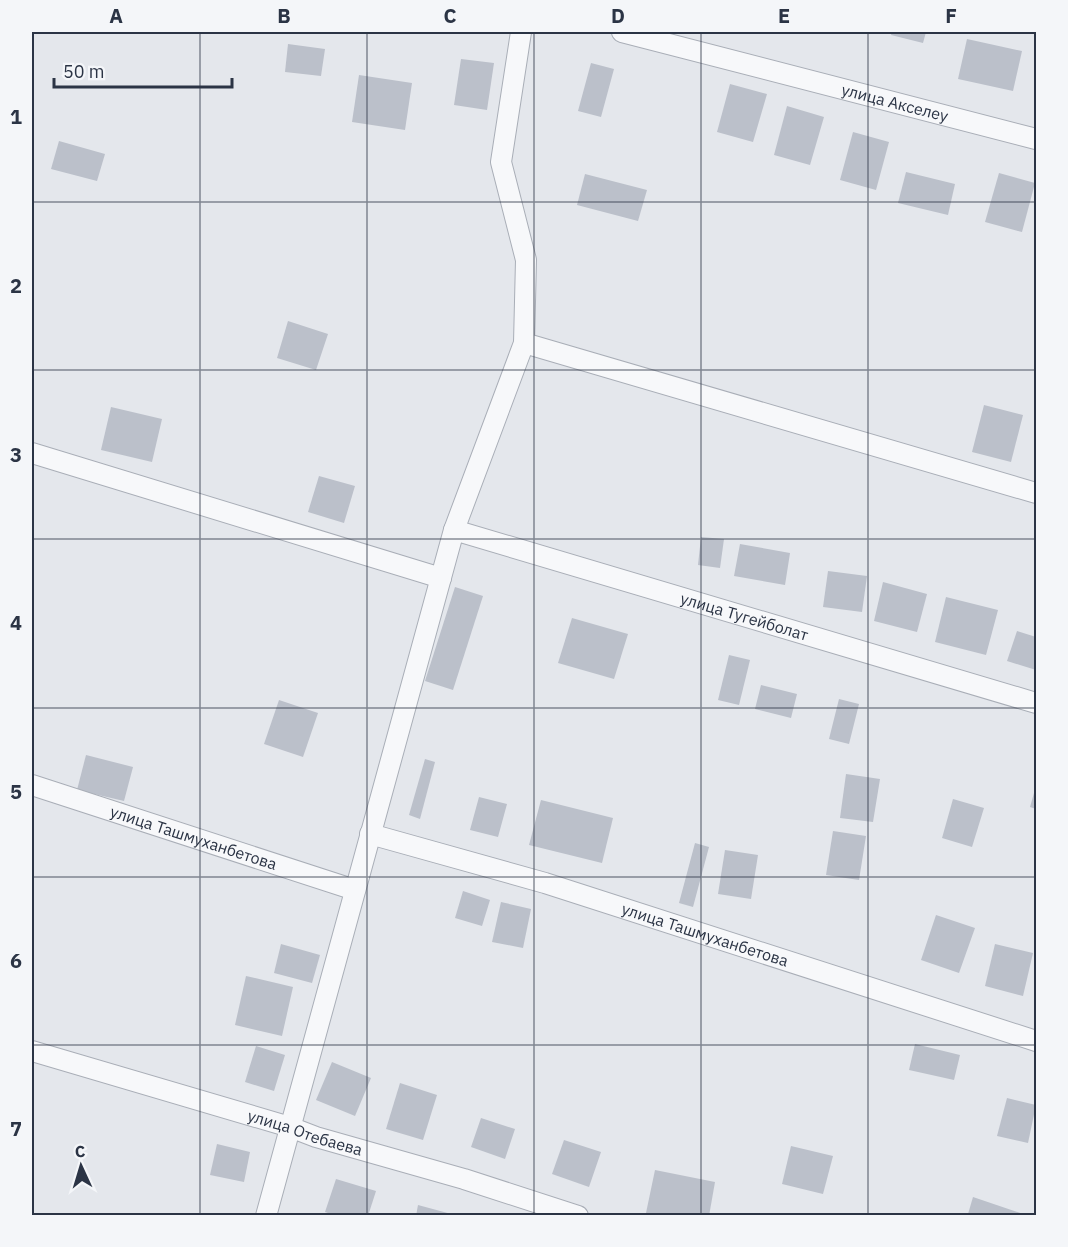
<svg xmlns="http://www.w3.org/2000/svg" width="1068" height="1247" viewBox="0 0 1068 1247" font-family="'IBM Plex Sans',sans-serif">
  <rect width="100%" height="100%" fill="#e4e7ec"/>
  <!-- building -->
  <g fill="#bbc0ca">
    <polygon points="892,32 926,32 923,43 891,35"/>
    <polygon points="967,39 1022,51 1013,91 958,79"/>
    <polygon points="288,44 325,49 321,76 285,72"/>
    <polygon points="461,59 494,63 487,110 454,105"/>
    <polygon points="591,63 614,69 601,117 578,111"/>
    <polygon points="359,75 412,83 405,130 352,122"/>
    <polygon points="730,84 767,94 753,142 717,132"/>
    <polygon points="787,106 824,117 810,165 774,155"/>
    <polygon points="853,132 889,142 876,190 840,180"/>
    <polygon points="59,141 105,154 97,181 51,169"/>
    <polygon points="906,172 955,184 948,215 898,203"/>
    <polygon points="999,173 1035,183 1022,232 985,222"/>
    <polygon points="585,174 647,190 638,221 577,205"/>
    <polygon points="288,321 328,334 316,370 277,358"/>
    <polygon points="984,405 1023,415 1011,462 972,452"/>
    <polygon points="111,407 162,419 152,462 101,450"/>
    <polygon points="319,476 355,486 344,523 308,512"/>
    <polygon points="701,537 724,539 720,568 698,565"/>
    <polygon points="740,544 790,553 785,585 734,576"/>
    <polygon points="828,571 867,576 862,612 823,607"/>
    <polygon points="883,582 927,594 917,632 874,621"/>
    <polygon points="455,587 483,596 453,690 425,681"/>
    <polygon points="946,597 998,610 986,655 935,642"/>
    <polygon points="572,618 628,634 614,679 558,663"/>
    <polygon points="1017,631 1036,637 1036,670 1007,661"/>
    <polygon points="729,655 750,660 739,705 718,700"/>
    <polygon points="761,685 797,694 791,718 755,709"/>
    <polygon points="839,699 859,704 849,744 829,739"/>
    <polygon points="279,700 318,713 303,757 264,744"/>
    <polygon points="86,755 133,767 124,801 77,790"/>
    <polygon points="425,759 435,762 420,819 409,815"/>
    <polygon points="846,774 880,779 873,822 840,818"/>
    <polygon points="1036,786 1036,809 1030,807"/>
    <polygon points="479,797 507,804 498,837 470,830"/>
    <polygon points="953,799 984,808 972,847 942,838"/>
    <polygon points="541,800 613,818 602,863 529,845"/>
    <polygon points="833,831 866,836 859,880 826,875"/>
    <polygon points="695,843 709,847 693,907 679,903"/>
    <polygon points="725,850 758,855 751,899 718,894"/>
    <polygon points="463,891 490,900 482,926 455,918"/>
    <polygon points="501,902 531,909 523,948 492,942"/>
    <polygon points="936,915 975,928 959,973 921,960"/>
    <polygon points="281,944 320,955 312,983 274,973"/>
    <polygon points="995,944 1033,953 1023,996 985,986"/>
    <polygon points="246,976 293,987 282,1036 235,1025"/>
    <polygon points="915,1044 960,1055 954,1080 909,1070"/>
    <polygon points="256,1046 285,1055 274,1091 245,1082"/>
    <polygon points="332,1062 371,1078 355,1116 316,1100"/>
    <polygon points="400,1083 437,1095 423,1140 386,1129"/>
    <polygon points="1007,1098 1036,1105 1028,1143 997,1136"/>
    <polygon points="481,1118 515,1129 505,1159 471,1147"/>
    <polygon points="564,1140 601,1152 589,1187 552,1174"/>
    <polygon points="217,1144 250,1152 244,1182 210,1175"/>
    <polygon points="791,1146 833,1156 823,1194 782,1184"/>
    <polygon points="655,1170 715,1182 709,1216 656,1216 646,1213"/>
    <polygon points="336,1179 376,1191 368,1216 337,1216 325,1212"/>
    <polygon points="973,1197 1026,1215 1026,1216 968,1214"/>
    <polygon points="418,1205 455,1215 455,1216 416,1216"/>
  </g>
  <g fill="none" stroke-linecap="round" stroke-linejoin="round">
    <!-- minor casing -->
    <g stroke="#a9aeb7" stroke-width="22">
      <g id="minor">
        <path id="s1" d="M622 32 1036 139"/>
        <polyline points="524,343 1036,493"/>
        <polyline points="32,453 441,578"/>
        <path id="s2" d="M454 530 1036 703"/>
        <path id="s3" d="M32 785 355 890"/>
        <path id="s4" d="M370 834 545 883 1036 1041"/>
        <path id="s5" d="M32 1051 290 1127 316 1137 464 1179 578 1216"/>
        <polyline points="266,1216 454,530 524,343 526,260 501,162 521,32"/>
      </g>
    </g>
    <!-- minor -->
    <use href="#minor" stroke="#f7f8fa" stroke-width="20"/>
  </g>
  <!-- grid -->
  <path fill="none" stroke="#2b3445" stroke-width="1.5" stroke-opacity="0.55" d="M200 32V1216M367 32V1216M534 32V1216M701 32V1216M868 32V1216M32 202H1036M32 370H1036M32 539H1036M32 708H1036M32 877H1036M32 1045H1036"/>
  <g text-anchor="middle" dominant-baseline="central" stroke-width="6" stroke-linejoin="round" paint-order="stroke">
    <!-- street labels -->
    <g font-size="16" fill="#2b3445" stroke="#f4f6f9">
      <text stroke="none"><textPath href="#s1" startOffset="282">улица Акселеу</textPath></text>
      <text stroke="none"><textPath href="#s2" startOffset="303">улица Тугейболат</textPath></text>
      <text stroke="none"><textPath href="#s3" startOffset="170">улица Ташмуханбетова</textPath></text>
      <text stroke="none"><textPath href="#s4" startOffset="350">улица Ташмуханбетова</textPath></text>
      <text stroke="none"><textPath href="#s5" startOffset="285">улица Отебаева</textPath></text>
    </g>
  </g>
  <!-- border -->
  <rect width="1068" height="1247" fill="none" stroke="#f4f6f9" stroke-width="66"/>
  <!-- north arrow -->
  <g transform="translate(81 1166) rotate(356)" stroke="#f4f6f9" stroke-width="4.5" paint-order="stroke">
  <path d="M0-4.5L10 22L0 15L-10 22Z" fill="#2b3445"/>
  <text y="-9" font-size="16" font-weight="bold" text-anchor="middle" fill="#2b3445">С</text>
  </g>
  <!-- scale -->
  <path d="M54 78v9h178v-9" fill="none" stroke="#2b3445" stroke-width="3"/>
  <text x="63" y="78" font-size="18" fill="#2b3445" stroke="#f4f6f9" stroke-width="4.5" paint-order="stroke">50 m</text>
  <rect x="33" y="33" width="1002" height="1181" fill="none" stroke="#2b3445" stroke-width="2"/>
  <g font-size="20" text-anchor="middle" font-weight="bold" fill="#2b3445">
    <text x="116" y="23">A</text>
    <text x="284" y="23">B</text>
    <text x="450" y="23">C</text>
    <text x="618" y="23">D</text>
    <text x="784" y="23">E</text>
    <text x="951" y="23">F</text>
    <text x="16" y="124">1</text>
    <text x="16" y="293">2</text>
    <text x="16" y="462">3</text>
    <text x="16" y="630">4</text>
    <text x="16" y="799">5</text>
    <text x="16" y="968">6</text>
    <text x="16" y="1136">7</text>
  </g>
</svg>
